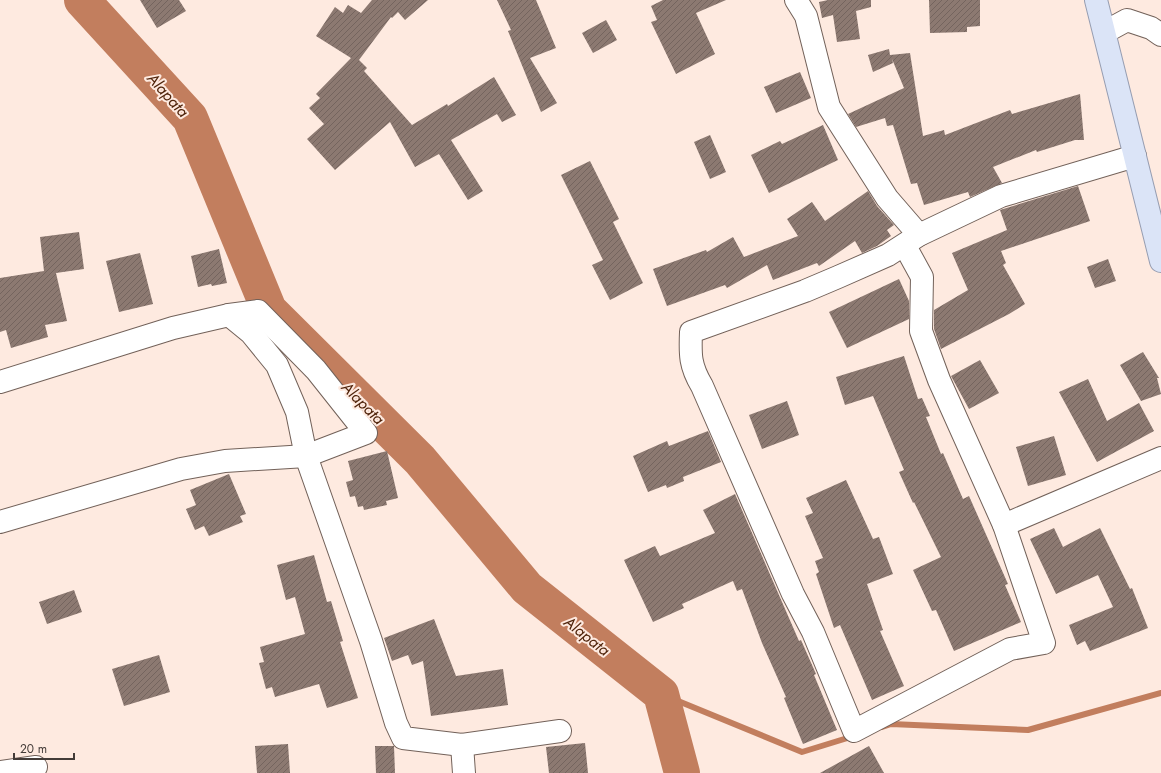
<svg xmlns="http://www.w3.org/2000/svg" width="1161" height="773" viewBox="0 0 1161 773" font-family="Jost,sans-serif">
  <defs>
    <pattern id="building-hatch" width="6" height="6" patternUnits="userSpaceOnUse"><rect width="6" height="6" fill="#8c7971"/><path d="M-1 1l2-2M0 6l6-6M5 7l2-2" fill="none" stroke="#74645e"/></pattern>
  </defs>
  <rect width="100%" height="100%" fill="#feeae0"/>
  <g fill="none" stroke-linecap="round" stroke-linejoin="round">
    <!-- stream -->
    <g stroke="#c27e5e" stroke-width="6">
      <polyline points="661,694 802,752 854,736"/>
      <polyline points="882,727 891,724 1028,730 1161,693"/>
    </g>
    <!-- river -->
    <polyline stroke="#c27e5e" stroke-width="36" points="82,0 190,118 269,310 420,460 527,588 661,694 682,773"/>
  </g>
  <!-- building -->
  <g fill="url(#building-hatch)">
    <polygon points="140,0 179,0 186,11 157,28"/>
    <polygon points="372,0 428,0 405,20 398,12 392,18 391,17 359,60 367,68 364,71 412,125 447,104 448,106 494,77 516,115 502,122 497,114 451,140 483,191 468,200 439,154 415,167 390,122 335,170 307,139 324,124 309,108 320,98 316,94 351,58 316,36 335,7 343,13 348,5 361,13"/>
    <polygon points="497,0 536,0 556,48 530,58 557,103 541,112 508,31 511,30"/>
    <polygon points="663,0 726,0 696,13 715,54 676,74 651,22 657,20 651,6"/>
    <polygon points="828,0 871,0 871,7 856,11 860,39 837,42 833,15 822,18 819,2"/>
    <polygon points="929,0 980,0 980,26 967,27 967,32 930,33"/>
    <polygon points="606,20 617,40 593,53 582,33"/>
    <polygon points="889,49 890,55 910,53 923,136 944,130 945,135 1010,110 1012,114 1080,94 1084,140 1075,140 1037,152 1036,150 993,167 1002,183 970,197 968,192 924,205 917,183 911,184 893,125 887,126 885,118 856,127 848,114 904,88 892,59 893,63 873,72 868,55"/>
    <polygon points="800,72 811,98 776,113 764,87"/>
    <polygon points="823,125 838,160 769,193 751,155 780,141 782,144"/>
    <polygon points="710,135 726,172 710,179 694,142"/>
    <polygon points="590,161 619,219 613,222 643,283 610,300 592,265 603,260 561,175"/>
    <polygon points="1078,186 1090,221 1001,251 1006,263 1003,265 1025,304 1009,314 941,349 934,329 934,310 968,290 952,253 1007,230 1000,210"/>
    <polygon points="868,191 877,206 894,225 887,230 891,236 877,246 862,253 855,241 819,266 817,263 773,280 767,265 727,288 725,285 667,306 653,269 706,250 707,252 733,237 744,257 798,236 787,219 812,202 825,221"/>
    <polygon points="79,232 84,269 56,273 67,321 45,325 48,337 11,348 6,330 0,332 0,278 44,271 40,237"/>
    <polygon points="219,249 227,283 212,286 211,284 198,287 191,256"/>
    <polygon points="140,253 153,304 119,312 106,261"/>
    <polygon points="1108,259 1116,281 1095,288 1087,267"/>
    <polygon points="899,279 909,301 909,319 847,348 829,312"/>
    <polygon points="1143,352 1159,378 1157,378 1161,394 1141,401 1120,365"/>
    <polygon points="904,356 918,399 922,398 930,416 926,417 941,454 943,453 963,499 969,496 1008,584 1005,585 1021,622 954,651 936,610 932,611 913,570 941,557 914,502 913,503 899,472 904,470 873,396 845,405 836,377"/>
    <polygon points="980,360 999,393 969,409 951,376"/>
    <polygon points="1088,379 1107,421 1139,403 1154,431 1097,462 1059,392"/>
    <polygon points="787,401 799,435 762,449 749,415"/>
    <polygon points="708,431 721,462 683,477 684,481 667,488 666,485 648,492 633,456 667,441 669,446"/>
    <polygon points="1054,436 1066,475 1028,486 1016,447"/>
    <polygon points="387,451 398,498 386,501 387,505 364,510 363,506 358,507 355,496 350,497 346,482 353,480 348,461"/>
    <polygon points="229,474 246,514 240,516 243,522 209,536 204,526 195,530 186,509 196,505 190,490"/>
    <polygon points="846,480 873,539 879,537 893,574 867,584 883,630 880,631 904,686 872,700 840,625 834,628 816,574 819,572 815,561 823,558 805,516 813,513 806,498"/>
    <polygon points="735,494 799,641 801,640 816,674 814,675 837,730 803,744 784,698 786,697 762,643 742,589 737,591 733,581 682,604 684,608 653,622 624,560 655,546 660,556 715,533 703,510"/>
    <polygon points="1054,528 1063,547 1100,528 1130,589 1132,588 1148,628 1090,651 1085,641 1077,645 1069,625 1113,607 1098,575 1056,594 1030,539"/>
    <polygon points="314,555 327,602 331,601 343,641 340,642 358,698 327,708 319,684 275,697 272,687 266,689 259,663 264,662 260,647 305,634 295,597 286,600 277,565"/>
    <polygon points="74,590 82,612 47,624 39,602"/>
    <polygon points="434,619 456,676 503,669 508,705 431,716 423,661 412,665 408,655 392,661 384,638"/>
    <polygon points="159,655 170,692 124,706 112,669"/>
    <polygon points="585,743 588,773 549,773 546,747"/>
    <polygon points="288,744 290,773 257,773 255,746"/>
    <polygon points="375,746 394,746 395,773 376,773"/>
    <polygon points="869,746 884,773 820,773"/>
  </g>
  <g fill="none" stroke-linecap="round" stroke-linejoin="round">
    <!-- minor casing -->
    <g stroke="#726159" stroke-width="24">
      <g id="minor">
        <polyline points="796,0 806,16 829,107 887,198 919,235"/>
        <polyline points="1105,32 1127,20 1151,28 1161,35"/>
        <path d="M905 246 922 277 921 331 939 380 1004 525 1044 643 1010 649 854 731 813 632 793 594 702 386C690 366 690 355 691 332L805 291 838 277 888 255 919 235 1001 196 1135 156"/>
        <polyline points="0,382 173,328 229,315 251,333 277,365 297,412 306,456 371,641 396,723 403,738 462,745 560,731"/>
        <polyline points="0,522 181,469 225,461 306,456 366,433 316,370 258,311 229,315"/>
        <polyline points="1004,525 1161,458"/>
        <polyline points="462,745 464,773"/>
        <polyline points="0,772 36,767"/>
      </g>
    </g>
    <!-- major casing -->
    <g stroke="#969db1" stroke-width="24">
      <polyline id="major" points="1096,0 1161,261"/>
    </g>
    <!-- minor -->
    <use href="#minor" stroke="#fff" stroke-width="22"/>
    <!-- major -->
    <use href="#major" stroke="#dbe4f7" stroke-width="22"/>
  </g>
  <g text-anchor="middle" dominant-baseline="central" stroke-width="4" stroke-linejoin="round" paint-order="stroke">
    <!-- water labels -->
    <g font-size="16" font-style="italic" fill="#50240b" stroke="#feeae0">
      <text transform="translate(168 95) rotate(48)">Alapata</text>
      <text transform="translate(363 403) rotate(45)">Alapata</text>
      <text transform="translate(587 636) rotate(38)">Alapata</text>
    </g>
  </g>
  <!-- scale -->
  <path d="M14 753v6h60v-6" fill="none" stroke="#433b37" stroke-width="2"/>
  <text x="20" y="753" font-size="12" fill="#433b37" stroke="#feeae0" stroke-width="3" paint-order="stroke">20 m</text>
</svg>
